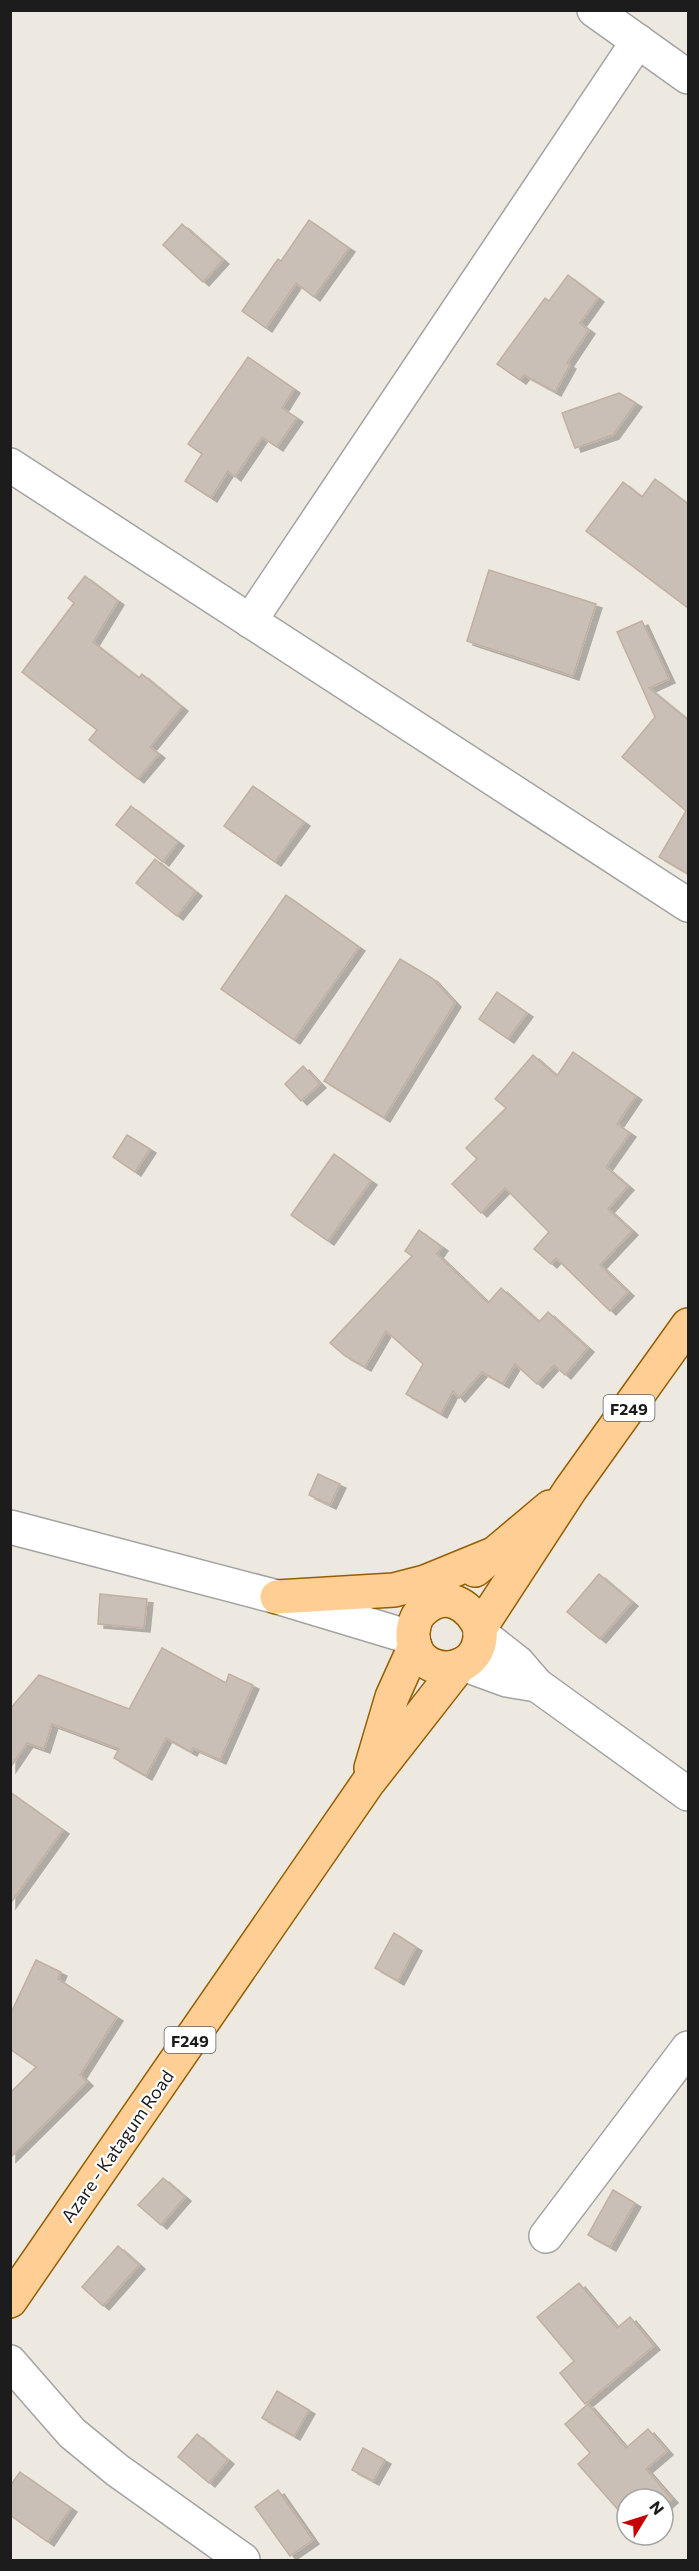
<svg xmlns="http://www.w3.org/2000/svg" width="699" height="2571" viewBox="0 0 699 2571" font-family="Commissioner,sans-serif">
  <defs>
    <filter id="shadow"><feDropShadow dx="6" dy="4" stdDeviation="0" flood-color="#0004"/></filter>
  </defs>
  <rect width="100%" height="100%" fill="#eee9e0"/>
  <!-- building -->
  <g fill="#cabfb6" stroke="#c1afa1" stroke-width="1.5" filter="url(#shadow)">
    <polygon points="309,220 349,248 314,297 296,283 266,328 242,311 278,259 281,261"/>
    <polygon points="182,224 223,260 203,282 163,245"/>
    <polygon points="568,275 598,298 580,323 589,330 567,363 570,365 555,392 524,375 520,380 497,364 545,298 549,301"/>
    <polygon points="248,357 294,389 282,408 297,418 277,447 262,437 235,477 228,471 211,498 185,481 202,454 188,444"/>
    <polygon points="619,393 636,403 613,435 575,448 562,413"/>
    <polygon points="655,479 688,504 688,608 586,531 623,482 642,497"/>
    <polygon points="489,570 596,604 573,676 467,641"/>
    <polygon points="85,576 118,601 93,642 139,678 142,674 182,707 150,747 159,754 138,779 89,740 97,730 22,672 74,603 68,598"/>
    <polygon points="642,621 669,679 649,688 688,720 688,874 659,857 686,811 622,757 655,717 617,632"/>
    <polygon points="253,786 304,822 275,862 224,826"/>
    <polygon points="131,806 178,842 163,862 116,825"/>
    <polygon points="155,859 196,892 177,916 136,883"/>
    <polygon points="286,895 359,947 294,1040 221,989"/>
    <polygon points="400,959 432,978 455,1003 384,1118 324,1081"/>
    <polygon points="497,992 527,1013 508,1039 479,1019"/>
    <polygon points="573,1052 636,1096 617,1124 630,1133 606,1167 628,1186 608,1209 632,1231 600,1265 628,1292 610,1311 556,1258 551,1264 534,1249 549,1232 505,1188 481,1213 452,1184 477,1159 466,1148 506,1108 495,1099 533,1055 557,1076"/>
    <polygon points="303,1066 320,1084 301,1101 285,1084"/>
    <polygon points="127,1135 150,1149 135,1172 113,1157"/>
    <polygon points="334,1154 371,1181 328,1241 291,1215"/>
    <polygon points="419,1230 442,1247 437,1254 488,1303 501,1288 539,1322 548,1312 588,1348 565,1375 554,1365 537,1384 515,1364 503,1384 482,1372 459,1398 453,1391 441,1414 406,1394 423,1364 386,1331 365,1367 345,1356 330,1343 412,1256 405,1251"/>
    <polygon points="318,1474 340,1484 330,1505 309,1495"/>
    <polygon points="599,1574 632,1602 600,1639 567,1612"/>
    <polygon points="100,1594 147,1599 144,1628 98,1624"/>
    <polygon points="162,1648 226,1683 229,1674 253,1685 220,1760 193,1748 191,1752 166,1738 146,1776 114,1758 119,1749 52,1724 44,1749 27,1743 10,1768 10,1709 39,1675 129,1709"/>
    <polygon points="10,1792 63,1830 10,1904"/>
    <polygon points="394,1933 416,1947 398,1981 375,1968"/>
    <polygon points="36,1960 61,1972 58,1979 117,2017 80,2075 87,2082 10,2158 10,2093 36,2067 10,2049 10,2015"/>
    <polygon points="163,2178 185,2197 161,2225 138,2205"/>
    <polygon points="613,2190 635,2203 610,2247 588,2235"/>
    <polygon points="118,2246 139,2265 103,2306 82,2287"/>
    <polygon points="579,2283 617,2328 630,2317 654,2346 585,2404 560,2373 574,2361 537,2317"/>
    <polygon points="277,2391 309,2410 294,2436 262,2418"/>
    <polygon points="588,2404 626,2448 648,2429 667,2451 646,2469 672,2499 663,2507 663,2499 627,2499 627,2520 578,2464 590,2453 565,2424"/>
    <polygon points="197,2434 228,2460 209,2483 178,2457"/>
    <polygon points="363,2448 385,2460 373,2481 352,2470"/>
    <polygon points="20,2472 71,2508 48,2542 10,2515 10,2486"/>
    <polygon points="278,2490 313,2540 290,2556 255,2507"/>
  </g>
  <g fill="none" stroke-linecap="round" stroke-linejoin="round">
    <!-- minor casing -->
    <g stroke="#a3a3a3" stroke-width="36">
      <g id="minor">
        <polyline points="594,10 688,77"/>
        <polyline points="10,465 688,905"/>
        <polyline points="250,621 638,41"/>
        <polyline points="10,1527 277,1597 413,1638"/>
        <polyline points="480,1633 518,1663 537,1685 688,1794"/>
        <polyline points="463,1664 507,1680 537,1685"/>
        <polyline points="546,2236 688,2048"/>
        <polyline points="10,2362 72,2433 117,2470 243,2560"/>
      </g>
    </g>
    <!-- major casing -->
    <g stroke="#935f00" stroke-width="36">
      <g id="major">
        <polyline points="475,1570 550,1507"/>
        <polyline points="277,1597 394,1590 425,1582 491,1555"/>
        <path d="M480 1628C469 1604 445 1589 422 1611 416 1616 414 1625 413 1632 410 1680 485 1681 480 1628L570 1490 688 1325"/>
        <polyline points="371,1768 392,1697 415,1646"/>
        <polyline points="10,2301 367,1784 460,1665"/>
      </g>
    </g>
    <!-- minor -->
    <use href="#minor" stroke="#fff" stroke-width="33"/>
    <!-- major -->
    <use href="#major" stroke="#ffce94" stroke-width="33"/>
  </g>
  <g text-anchor="middle" dominant-baseline="central" stroke-width="4.5" stroke-linejoin="round" paint-order="stroke">
    <!-- shield labels -->
    <g fill="#fff" stroke="#606060" stroke-width="1.5">
      <rect x="603.5" y="1395" width="51" height="26" rx="4.5"/>
      <rect x="164.5" y="2027" width="51" height="26" rx="4.5"/>
    </g>
    <g font-size="16" font-weight="bold" fill="#1c1c1c">
      <text x="629" y="1408">F249</text>
      <text x="190" y="2040">F249</text>
    </g>
    <!-- street labels -->
    <g font-size="18" fill="#1c1c1c" stroke="#fff">
      <text transform="translate(117 2146) rotate(-55)">Azare - Katagum Road</text>
    </g>
  </g>
  <!-- border -->
  <rect width="699" height="2571" fill="none" stroke="#1c1c1c" stroke-width="24"/>
  <!-- north arrow -->
  <g transform="translate(645 2517) rotate(52)"><circle r="28" fill="#ffffff" stroke="#a4a4a4" stroke-width="1.5"/>
  <path d="M0-4.5L10 22L0 15L-10 22Z" fill="#c70005"/>
  <text y="-9" font-size="16" font-weight="bold" text-anchor="middle" fill="#1c1c1c">N</text>
  </g>
</svg>
